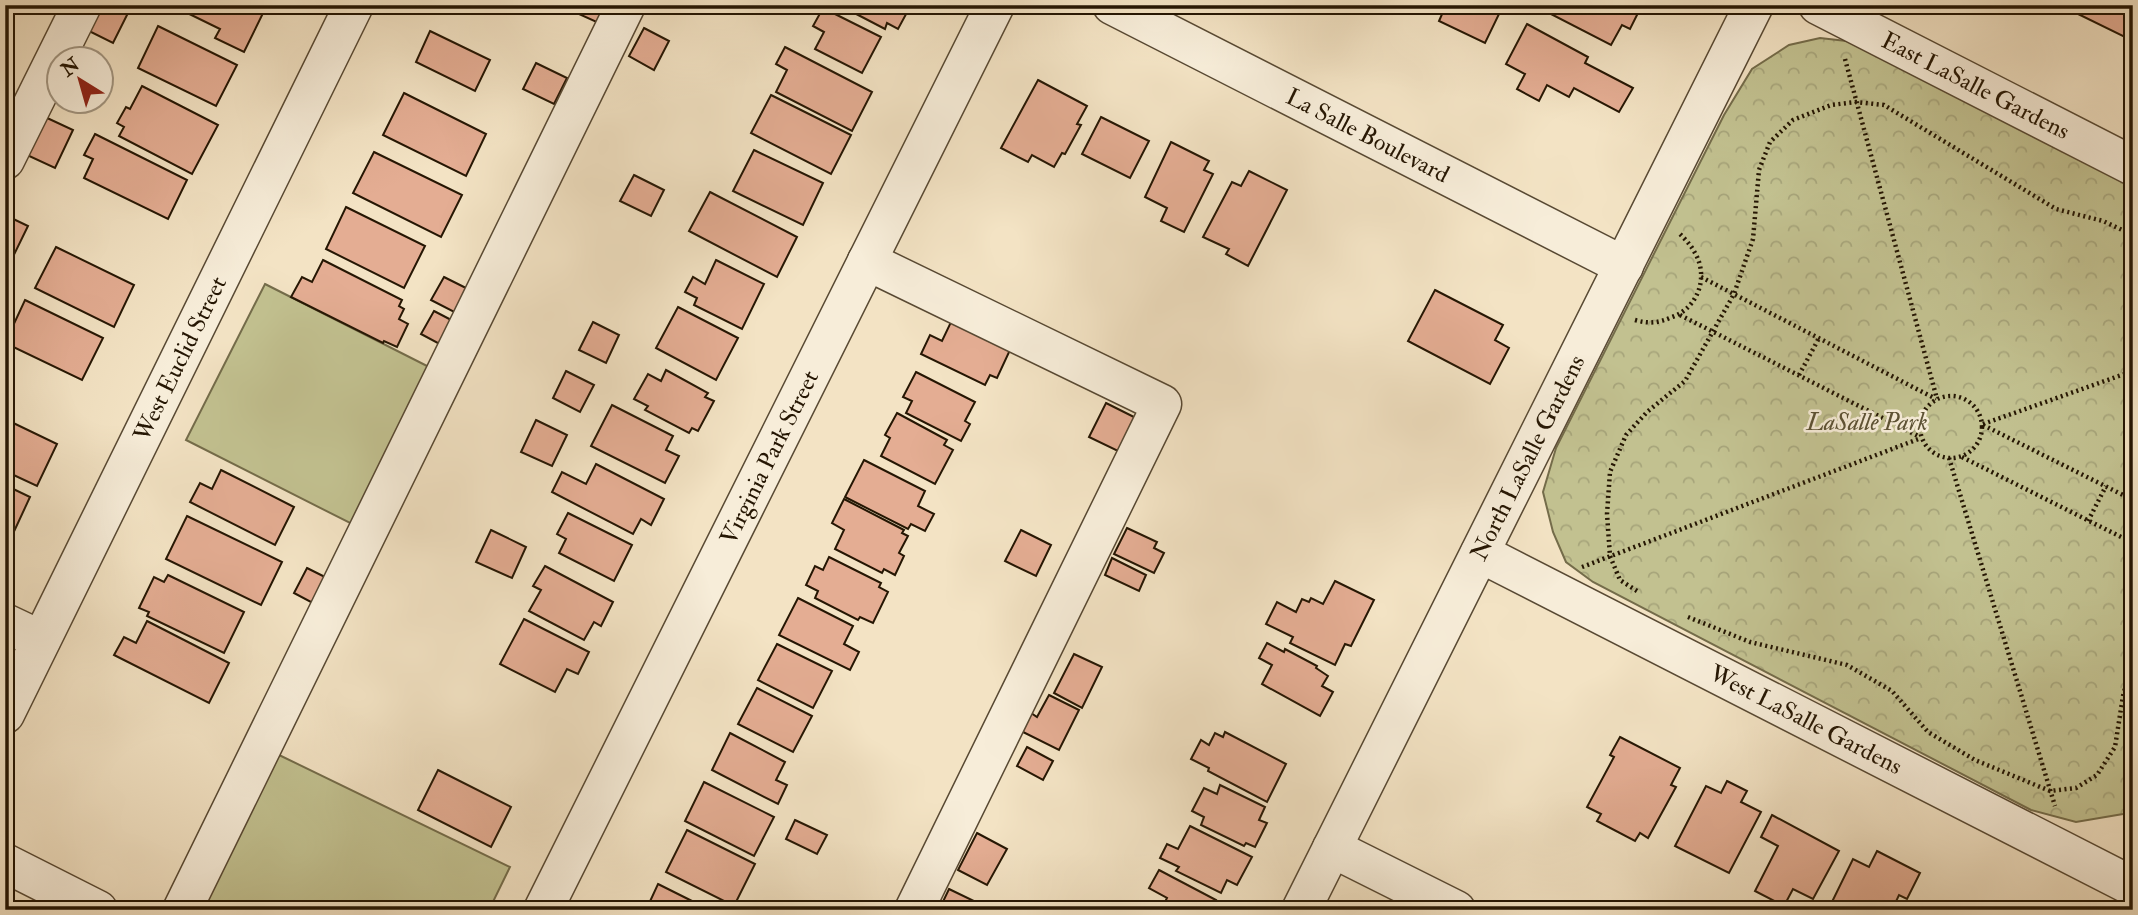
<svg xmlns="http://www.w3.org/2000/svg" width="2138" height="915" viewBox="0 0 2138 915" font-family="'IM FELL Double Pica',serif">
  <defs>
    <pattern id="park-crowns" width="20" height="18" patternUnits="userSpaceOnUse" patternTransform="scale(1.75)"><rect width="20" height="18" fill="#c2c190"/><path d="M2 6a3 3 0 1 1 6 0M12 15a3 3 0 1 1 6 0" fill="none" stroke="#a7a57b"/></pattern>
  </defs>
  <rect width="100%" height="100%" fill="#f3e3c4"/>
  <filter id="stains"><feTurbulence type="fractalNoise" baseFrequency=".00286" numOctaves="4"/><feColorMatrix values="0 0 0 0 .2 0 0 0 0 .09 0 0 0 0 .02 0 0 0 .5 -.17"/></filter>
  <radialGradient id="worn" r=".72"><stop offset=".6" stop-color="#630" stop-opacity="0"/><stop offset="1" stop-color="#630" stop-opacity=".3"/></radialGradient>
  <!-- grass -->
  <g fill="#c2c190" stroke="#746c4a" stroke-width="2">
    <polygon points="265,284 437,371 358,527 186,440"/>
    <polygon points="277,754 510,867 489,910 226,910 206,900"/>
  </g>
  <!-- park -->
  <polygon fill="url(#park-crowns)" stroke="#746c4a" stroke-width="2" points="1820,38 1864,43 2133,180 2133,807 2123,814 2076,822 2031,810 1593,582 1566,562 1553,532 1543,492 1556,448 1724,115 1752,69 1789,45"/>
  <!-- building -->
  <g fill="#e4ad93" stroke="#251603" stroke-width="2">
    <polygon points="97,5 132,5 113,43 85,29"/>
    <polygon points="171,5 267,5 244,52 215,38 220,29"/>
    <polygon points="572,5 609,5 601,24 570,10"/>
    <polygon points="839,5 911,5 898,29 887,23 885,29"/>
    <polygon points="1446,5 1487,5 1500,12 1485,43 1439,21"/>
    <polygon points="1550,5 1642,5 1630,29 1622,25 1611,45 1547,12"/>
    <polygon points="2080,5 2133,5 2133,41 2076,13"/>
    <polygon points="823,8 881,37 862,73 815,49 824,32 813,26"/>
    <polygon points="1527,24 1588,57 1585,63 1633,88 1619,112 1574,88 1569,97 1547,85 1539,101 1517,89 1525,74 1506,64"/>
    <polygon points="158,26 237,65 216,106 138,68"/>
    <polygon points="644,28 669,41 654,70 629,56"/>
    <polygon points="430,31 490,60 475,91 416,62"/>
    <polygon points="785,47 872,92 852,131 776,92 787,70 776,64"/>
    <polygon points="536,63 567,78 554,104 523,89"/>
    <polygon points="1038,80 1087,106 1077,124 1081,125 1065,154 1062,153 1054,167 1032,155 1028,162 1001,148"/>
    <polygon points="142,86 218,125 192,174 119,136 124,127 117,123 126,107 130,109"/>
    <polygon points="404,93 486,134 466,176 383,135"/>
    <polygon points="771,95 851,135 831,174 751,133"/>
    <polygon points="45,117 73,130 55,168 27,155"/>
    <polygon points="1101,117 1149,141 1130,178 1082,154"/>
    <polygon points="95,134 187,180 168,219 84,178 93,159 84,155"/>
    <polygon points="1171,142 1209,161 1204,170 1213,174 1184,232 1161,221 1167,208 1145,197"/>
    <polygon points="754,150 823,183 803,225 733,191"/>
    <polygon points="374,152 462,195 441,237 353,193"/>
    <polygon points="1249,171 1287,190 1248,266 1226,254 1229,249 1203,237 1232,182 1241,186"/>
    <polygon points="634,175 664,190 651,216 620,201"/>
    <polygon points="710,192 797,237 777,277 689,231"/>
    <polygon points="346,207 425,246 404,288 326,249"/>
    <polygon points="5,215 28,226 7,269 5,268"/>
    <polygon points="56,247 134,285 114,327 35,288"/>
    <polygon points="323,260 402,300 399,306 404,309 399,319 408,324 397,347 384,341 383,343 291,297 302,277 312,282"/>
    <polygon points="716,260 764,284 742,329 694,305 697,298 685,292 693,277 705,284"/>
    <polygon points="444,277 474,292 462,316 431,300"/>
    <polygon points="1435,290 1503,325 1495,340 1509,348 1490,384 1408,341"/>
    <polygon points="25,300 103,338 82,380 5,343"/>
    <polygon points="678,307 738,338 716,380 656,348"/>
    <polygon points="434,311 459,324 447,348 421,334"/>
    <polygon points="593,322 619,335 606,363 579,350"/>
    <polygon points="951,322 1010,350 997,378 990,375 985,385 921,354 930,335 942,341"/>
    <polygon points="666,370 708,393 705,397 714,401 698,431 692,428 689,433 645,410 648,406 634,399 648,374 661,381"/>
    <polygon points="566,371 594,385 580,412 553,398"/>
    <polygon points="916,372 975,402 965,421 970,424 961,441 906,413 912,401 903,397"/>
    <polygon points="1106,403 1136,418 1120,452 1089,437"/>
    <polygon points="612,405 673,436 666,450 679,456 665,483 591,446"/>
    <polygon points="897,413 947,440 944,445 953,450 935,484 881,456 890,438 885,435"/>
    <polygon points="5,419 57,444 37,486 5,471"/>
    <polygon points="536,420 567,435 552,466 521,452"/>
    <polygon points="864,460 925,491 918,506 934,514 925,531 911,524 908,529 845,497"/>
    <polygon points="596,464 664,499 651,525 641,519 633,534 552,492 562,472 586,484"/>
    <polygon points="221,470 294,507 275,545 190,502 200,483 212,489"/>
    <polygon points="5,485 30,497 11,538 5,536"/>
    <polygon points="844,499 904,530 902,533 908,536 899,553 904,556 895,575 884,569 882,573 835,549 844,530 832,523"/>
    <polygon points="568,513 632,545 614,581 559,553 566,539 557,534"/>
    <polygon points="187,516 282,562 261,605 166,559"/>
    <polygon points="1127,528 1157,542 1154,548 1164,553 1154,573 1114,554"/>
    <polygon points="491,530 526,547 512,578 476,562"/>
    <polygon points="1021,530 1051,545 1036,576 1005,561"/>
    <polygon points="829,557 881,583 879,587 888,592 873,623 860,617 858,620 815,598 818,591 806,585 815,566 823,570"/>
    <polygon points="1112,558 1146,575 1139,591 1105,575"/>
    <polygon points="545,566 613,602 601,626 594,622 584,640 529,611 541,590 533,586"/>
    <polygon points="307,568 337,583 324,609 294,593"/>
    <polygon points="168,575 244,612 224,653 147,616 149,612 139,608 154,577 164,582"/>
    <polygon points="1335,581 1374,600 1351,646 1345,644 1335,665 1290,643 1293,637 1266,624 1277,602 1296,612 1302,599 1309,602 1311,598 1323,604"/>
    <polygon points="798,598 853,626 844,644 859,652 850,670 779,635"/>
    <polygon points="524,619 589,652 578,674 567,669 555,692 500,664"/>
    <polygon points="147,621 229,663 209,703 114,655 124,637 136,643"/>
    <polygon points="1267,643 1284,652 1285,649 1317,666 1316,668 1328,676 1322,686 1333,692 1320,716 1262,684 1272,665 1259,658"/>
    <polygon points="777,644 832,671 813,708 758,680"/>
    <polygon points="1074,654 1102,667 1082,708 1054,693"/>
    <polygon points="757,688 812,716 793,752 738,724"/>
    <polygon points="1049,695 1079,710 1059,750 1021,731 1031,713 1037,717"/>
    <polygon points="1225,732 1286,764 1267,802 1208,771 1209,768 1191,759 1201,740 1209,745 1215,733 1223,737"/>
    <polygon points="730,733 785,762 776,780 787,785 778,804 712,770"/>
    <polygon points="1620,737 1680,768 1671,785 1676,787 1648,838 1640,833 1635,841 1597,821 1601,814 1587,807 1614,757 1610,755"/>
    <polygon points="1027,747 1053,761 1043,780 1017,766"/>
    <polygon points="438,770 511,807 491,847 418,810"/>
    <polygon points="1727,781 1747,791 1741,802 1761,812 1729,873 1675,846 1706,786 1721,793"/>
    <polygon points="704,782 774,817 754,856 685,821"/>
    <polygon points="1220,785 1265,807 1259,820 1267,823 1255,847 1246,843 1244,846 1201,825 1204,817 1192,811 1204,788 1217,794"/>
    <polygon points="1772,815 1839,851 1813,899 1793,889 1784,906 1755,891 1778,846 1761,837"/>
    <polygon points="795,820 827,835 817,854 786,839"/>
    <polygon points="1190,826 1252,857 1237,885 1227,880 1221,893 1176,871 1179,867 1160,858 1167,844 1178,849"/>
    <polygon points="687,830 755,864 734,906 666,872"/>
    <polygon points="977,833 1007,849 987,885 958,870"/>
    <polygon points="1877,851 1920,873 1907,899 1899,895 1892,910 1828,910 1853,859 1869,867"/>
    <polygon points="1159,870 1216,900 1211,910 1161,910 1167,898 1149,888"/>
    <polygon points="658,884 710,910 646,910"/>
    <polygon points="949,889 976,902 973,910 939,910"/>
    <polygon points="1939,902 1955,910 1935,910"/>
  </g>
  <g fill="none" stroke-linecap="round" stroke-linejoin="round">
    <!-- minor casing -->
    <g stroke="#584933" stroke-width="41">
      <g id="minor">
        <path id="s1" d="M1112 5 1624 266"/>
        <path id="s2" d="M1818 5 2133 166"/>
        <polyline points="5,160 82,5"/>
        <polyline points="867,261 1162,404 914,910"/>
        <path id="s3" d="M1480 553 2130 885"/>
        <polyline points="5,623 41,640"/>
        <path id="s4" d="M5 714 354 5"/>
        <polyline points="1332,848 1456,910"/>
        <polyline points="5,863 98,910"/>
        <polyline points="182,910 626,5"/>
        <path id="s5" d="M543 910 995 5"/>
        <path id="s6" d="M1301 910 1754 5"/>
      </g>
    </g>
    <!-- path -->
    <g stroke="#251603" stroke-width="4.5" stroke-dasharray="2 3.5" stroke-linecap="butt">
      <polyline points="1845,59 1937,399"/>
      <polyline points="1701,277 1936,399"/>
      <polyline points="1680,315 1920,437"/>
      <path d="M1635 320C1649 324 1659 323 1672 317 1698 308 1709 277 1695 253 1691 245 1684 238 1678 232"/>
      <polyline points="1799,375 1819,338"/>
      <circle cx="1951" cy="427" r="31"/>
      <polyline points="1983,424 2133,371"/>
      <polyline points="1983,425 2133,500"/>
      <polyline points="1962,457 2133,543"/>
      <polyline points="1949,458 2055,806"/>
      <polyline points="2088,521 2106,486"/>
      <polyline points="1582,567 1921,438"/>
      <polyline points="1637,591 1620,580 1610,556 1607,514 1610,472 1626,435 1647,412 1685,381 1734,294 1753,239 1759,170 1770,142 1793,120 1831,105 1856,102 1884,105 2056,209 2103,221 2133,235"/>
      <polyline points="1688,617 1750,642 1847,665 1892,691 1928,732 1975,760 2050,791 2076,788 2097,775 2115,747 2123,696 2133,656"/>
    </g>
    <!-- minor -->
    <use href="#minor" stroke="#f7edd9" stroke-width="38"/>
  </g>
  <g text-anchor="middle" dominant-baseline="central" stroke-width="5" stroke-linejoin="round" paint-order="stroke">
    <!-- street labels -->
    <g font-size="24" fill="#251603" stroke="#f7edd9">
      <text stroke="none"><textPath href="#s2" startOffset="177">East LaSalle Gardens</textPath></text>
      <text stroke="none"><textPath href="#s1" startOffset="287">La Salle Boulevard</textPath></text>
      <text stroke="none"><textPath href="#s4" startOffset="396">West Euclid Street</textPath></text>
      <text stroke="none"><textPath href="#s5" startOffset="506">Virginia Park Street</textPath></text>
      <text stroke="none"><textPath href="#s6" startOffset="506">North LaSalle Gardens</textPath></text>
      <text stroke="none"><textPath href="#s3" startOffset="366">West LaSalle Gardens</textPath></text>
    </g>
    <!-- park labels -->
    <g font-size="24" font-style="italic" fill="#5c5234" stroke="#f7edd9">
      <text x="1867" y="422">LaSalle Park</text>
    </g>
  </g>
  <!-- margin -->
  <rect width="2138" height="915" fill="none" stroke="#f3e3c4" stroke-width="28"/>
  <rect x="7" y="7" width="2124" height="901" fill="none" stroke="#251603" stroke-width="3.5"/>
  <rect x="14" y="14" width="2110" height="887" fill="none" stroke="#251603" stroke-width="2"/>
  <!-- north arrow -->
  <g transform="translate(80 80) rotate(323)"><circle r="33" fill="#f7edd9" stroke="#a39783" stroke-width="2"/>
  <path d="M0-5L12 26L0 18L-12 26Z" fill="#8f2418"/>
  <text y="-10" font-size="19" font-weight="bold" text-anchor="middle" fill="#251603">N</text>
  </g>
  <rect width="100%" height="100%" filter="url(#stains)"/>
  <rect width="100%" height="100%" fill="url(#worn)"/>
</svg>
